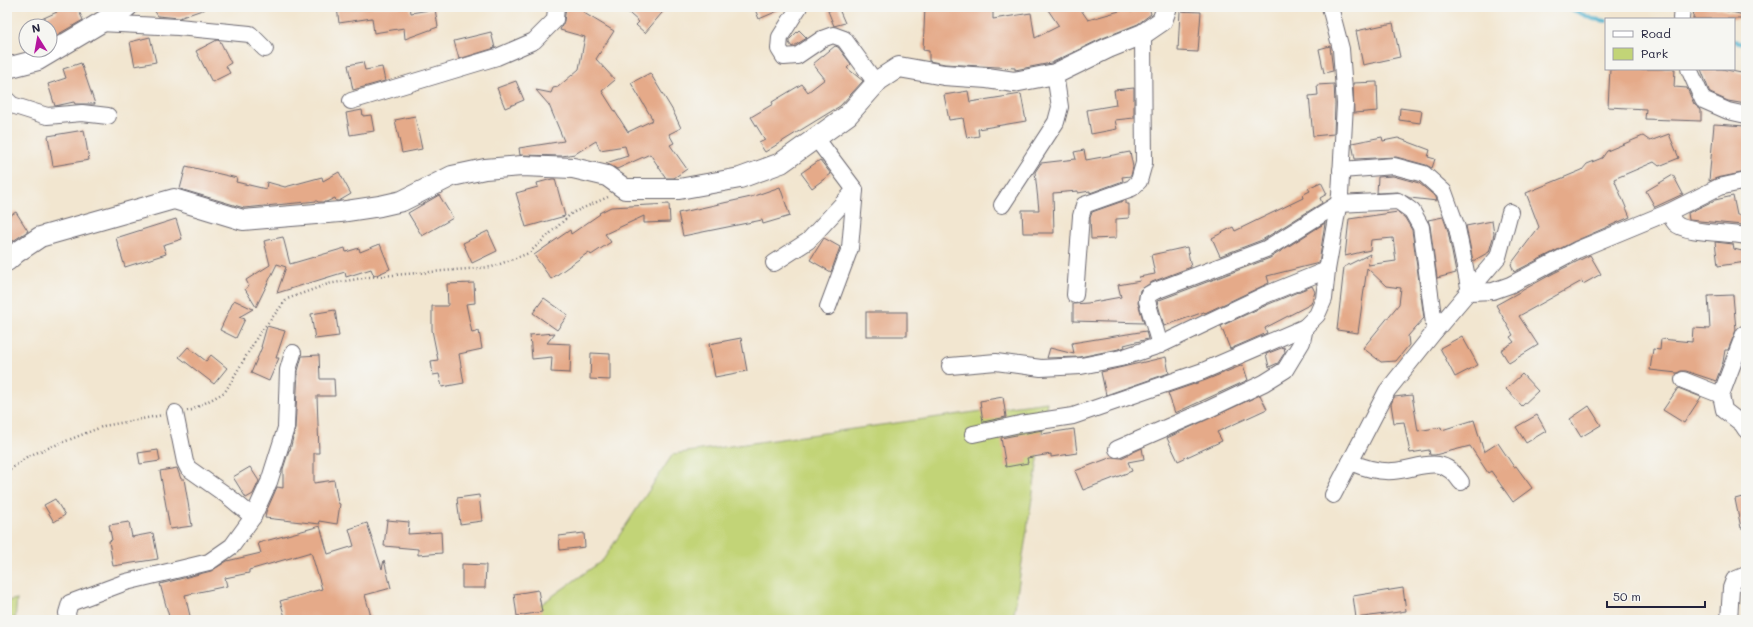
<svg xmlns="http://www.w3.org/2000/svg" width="1753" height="627" viewBox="0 0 1753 627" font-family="Mali,sans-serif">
  <rect width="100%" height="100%" fill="#f6f6f2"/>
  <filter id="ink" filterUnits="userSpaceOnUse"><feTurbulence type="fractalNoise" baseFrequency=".025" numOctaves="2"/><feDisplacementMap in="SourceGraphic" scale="8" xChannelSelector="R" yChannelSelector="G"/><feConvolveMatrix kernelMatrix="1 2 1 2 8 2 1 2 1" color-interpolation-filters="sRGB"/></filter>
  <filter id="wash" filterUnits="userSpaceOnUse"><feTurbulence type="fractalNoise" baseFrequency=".012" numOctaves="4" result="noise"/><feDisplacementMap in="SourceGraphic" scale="16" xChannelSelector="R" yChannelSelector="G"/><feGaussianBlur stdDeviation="0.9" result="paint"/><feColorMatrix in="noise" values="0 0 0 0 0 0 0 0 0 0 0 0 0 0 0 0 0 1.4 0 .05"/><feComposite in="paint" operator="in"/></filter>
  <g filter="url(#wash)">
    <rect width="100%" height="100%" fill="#f2e6d0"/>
    <!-- green -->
    <g fill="#c2d477" stroke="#727b59">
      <polygon points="1047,402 1013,620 519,620 603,560 673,454"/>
      <polygon points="17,599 15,620 7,620 7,601"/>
    </g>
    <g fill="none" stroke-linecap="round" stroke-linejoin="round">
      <!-- stream -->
      <g stroke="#4fb1ce" stroke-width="4">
        <polyline points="1566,7 1593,19 1606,21"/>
        <polyline points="1734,41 1746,44"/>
      </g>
    </g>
    <g id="blocks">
      <!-- building -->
      <g fill="#e5aa89">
        <polygon points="55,7 77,7 83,20 50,39 50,26 26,26 57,12"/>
        <polygon points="152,7 205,7 205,9 179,18 158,16"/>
        <polygon points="337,7 410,7 411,13 435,9 438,27 405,39 404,28 374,33 372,18 339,23"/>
        <polygon points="566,7 586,7 584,13 614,31 596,59 615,80 602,91 628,132 653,120 631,83 650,73 673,111 681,128 669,134 674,143 670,145 687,169 674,178 666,178 650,154 617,169 606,163 628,156 625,146 600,150 596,141 575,154 562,156 520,155 519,148 564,141 549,105 536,90 551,93 553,88 558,87 579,69 585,37 560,30 564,21"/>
        <polygon points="622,7 667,7 645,33 636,25 639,22"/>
        <polygon points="754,7 787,7 759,19"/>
        <polygon points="838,7 845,23 834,26 828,11"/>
        <polygon points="925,7 993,7 993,19 1031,13 1035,38 1059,26 1046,7 1079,7 1088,20 1130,8 1131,12 1149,7 1151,14 1138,24 1103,38 1051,63 1015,70 1015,68 945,64 929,61 929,51 923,50"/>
        <polygon points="1694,7 1716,7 1715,8 1744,15 1743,19 1693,19"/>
        <polygon points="1180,11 1201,12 1198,52 1178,51"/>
        <polygon points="1393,23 1400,57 1363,65 1356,31"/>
        <polygon points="799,30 807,38 792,47 789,43 789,40"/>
        <polygon points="491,32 495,48 459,59 454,41"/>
        <polygon points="150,37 156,62 135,66 130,42"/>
        <polygon points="217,40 220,41 231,63 226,66 230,73 212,82 196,51"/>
        <polygon points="835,46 838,47 851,64 847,68 863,81 840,106 765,152 759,143 765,140 751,117 773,104 772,102 802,84 808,92 825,79 813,64"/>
        <polygon points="1330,46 1333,71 1324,73 1319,49"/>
        <polygon points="363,62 365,70 382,67 385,81 353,90 348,65"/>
        <polygon points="81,63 95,104 75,104 74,102 55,106 48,84 66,78 63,69"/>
        <polygon points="1610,69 1675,69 1674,87 1687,88 1694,104 1701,110 1701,121 1645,119 1646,109 1608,107"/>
        <polygon points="1701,69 1722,69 1746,74 1746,104 1728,101 1710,93"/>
        <polygon points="516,81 524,100 505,108 497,88"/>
        <polygon points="1377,82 1378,111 1354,113 1353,83"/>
        <polygon points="1334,84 1335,104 1334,134 1313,136 1309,96 1318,95 1317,85"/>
        <polygon points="1134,88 1134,118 1115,120 1117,129 1091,134 1087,110 1116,105 1114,90"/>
        <polygon points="968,91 970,102 1021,94 1026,121 978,129 979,136 967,138 963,118 949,120 944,95"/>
        <polygon points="1400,108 1422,111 1420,123 1399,120"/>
        <polygon points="362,110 363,116 371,115 374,131 350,135 346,113"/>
        <polygon points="415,116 422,149 402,153 395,120"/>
        <polygon points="1714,124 1746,126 1746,172 1717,178 1709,181"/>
        <polygon points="84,130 89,160 53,166 48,136"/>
        <polygon points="1669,134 1679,158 1659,166 1654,162 1614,179 1630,217 1573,242 1514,272 1511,264 1539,227 1526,193 1582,170 1587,164 1602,158 1607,151 1643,136 1650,141"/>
        <polygon points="1382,137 1383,141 1398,138 1430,150 1428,157 1435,159 1432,168 1426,165 1396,157 1355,159 1352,143"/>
        <polygon points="1084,150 1086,160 1130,152 1133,167 1131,176 1122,177 1123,181 1090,193 1090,191 1078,193 1078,191 1053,193 1054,233 1023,233 1022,210 1039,210 1035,172 1041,163 1076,159 1074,152"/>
        <polygon points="820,160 831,174 812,188 801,173"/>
        <polygon points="186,166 237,178 236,182 266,189 267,182 285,187 322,177 323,181 339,172 351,194 339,201 336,201 335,198 326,202 318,202 317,201 244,208 180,189"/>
        <polygon points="1673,175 1683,194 1655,207 1646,191"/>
        <polygon points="1393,176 1419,183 1436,197 1437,201 1410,198 1398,192 1377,193 1378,177"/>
        <polygon points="552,179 555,179 565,216 526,227 516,193 538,187 537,183"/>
        <polygon points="1321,182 1327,194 1320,198 1322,203 1262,240 1220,256 1212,238 1233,227 1235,231 1303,198 1302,195 1310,191 1308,188"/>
        <polygon points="780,187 790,216 763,224 762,220 683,236 678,213 751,197"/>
        <polygon points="439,195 453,218 422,236 408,213"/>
        <polygon points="1733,196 1737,215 1742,215 1743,225 1689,220 1688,213 1715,200"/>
        <polygon points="1126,200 1126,204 1129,204 1129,218 1116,219 1116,238 1091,239 1090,218 1092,212"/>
        <polygon points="669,204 670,222 644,223 644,216 605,234 611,242 591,255 589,252 551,279 534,255 570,230 571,234 600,214 599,213 611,207"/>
        <polygon points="16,212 28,231 10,243 7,239 7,217"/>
        <polygon points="1398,212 1405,218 1412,230 1424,318 1408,336 1409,345 1396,361 1381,362 1363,348 1399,304 1401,288 1386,286 1367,268 1358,333 1337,330 1344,267 1370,254 1368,265 1396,261 1393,238 1371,240 1370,250 1345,256 1349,219"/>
        <polygon points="1443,217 1448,231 1456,273 1437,278 1430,226 1428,220"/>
        <polygon points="176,219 182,239 163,245 166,254 125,267 116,238"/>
        <polygon points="1492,221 1494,234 1489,252 1473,261 1466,226"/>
        <polygon points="1325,223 1319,263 1267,276 1269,283 1205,313 1204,312 1164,326 1157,301 1270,258"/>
        <polygon points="488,231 497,251 472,263 463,243"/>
        <polygon points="283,237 290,264 345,248 346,252 359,248 360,252 380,244 390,269 374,276 371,269 346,277 345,272 277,293 286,267 277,264 256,307 245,289 249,286 246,280 270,265 264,241"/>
        <polygon points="824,238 840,247 831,272 810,260"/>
        <polygon points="1715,242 1733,244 1734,249 1746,252 1746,262 1718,266"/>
        <polygon points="1187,247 1191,267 1152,282 1140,290 1138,303 1144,323 1073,321 1073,304 1088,303 1121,297 1118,285 1140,281 1139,277 1155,274 1151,255"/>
        <polygon points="1590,255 1601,274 1583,284 1582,281 1519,316 1538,345 1509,363 1501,350 1514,342 1510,337 1513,335 1496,305 1552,274"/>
        <polygon points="474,283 475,303 466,304 472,333 479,331 482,349 459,354 464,383 442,387 439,374 433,375 431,361 438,360 432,330 432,306 448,306 447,284"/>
        <polygon points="1312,286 1315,292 1311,304 1265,328 1267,333 1230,349 1221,326 1269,304"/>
        <polygon points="1733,295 1736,330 1728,350 1725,350 1723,362 1716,381 1686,371 1681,371 1677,373 1650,370 1653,349 1660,350 1661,339 1692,342 1693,328 1710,329 1708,296"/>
        <polygon points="544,298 568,315 557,330 533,313"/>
        <polygon points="234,300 253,309 239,317 245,319 236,338 220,330"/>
        <polygon points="335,310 339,336 315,339 311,314"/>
        <rect x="866" y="312" width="41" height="24"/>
        <polygon points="267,326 285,331 276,358 279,358 269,381 251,373 262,347 261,347"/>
        <polygon points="1146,331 1148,339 1124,345 1125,347 1119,349 1080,357 1047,358 1050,348 1074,354 1072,343"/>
        <polygon points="555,333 547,343 571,344 570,373 551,372 552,357 532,359 530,335"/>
        <polygon points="1462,336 1478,365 1455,377 1440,348"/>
        <polygon points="741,338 747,371 715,377 709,344"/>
        <polygon points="188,347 206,361 211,355 227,368 214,384 179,357"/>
        <polygon points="1284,347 1285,352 1278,363 1269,367 1266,354"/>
        <polygon points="591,353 610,354 610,380 590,379"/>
        <polygon points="319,355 320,379 334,379 335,396 317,396 319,453 314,453 314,483 334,480 338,503 340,504 337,524 319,521 320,524 265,518 266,512 277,487 283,488 283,469 289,450 290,450 295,429 298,371 302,356"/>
        <polygon points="1166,357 1169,373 1106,395 1101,372"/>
        <polygon points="1243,365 1248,380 1175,413 1168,393 1206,380"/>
        <polygon points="1522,374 1538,391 1522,406 1506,389"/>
        <polygon points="1678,388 1701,397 1684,423 1663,410"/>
        <polygon points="1260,395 1267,409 1217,432 1222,441 1178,461 1167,438"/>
        <polygon points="1412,395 1418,431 1441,427 1442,430 1474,420 1484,452 1498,443 1514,467 1516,466 1532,488 1513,502 1491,471 1488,473 1470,446 1435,455 1430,455 1429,450 1410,453 1404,422 1394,423 1391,404 1394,397"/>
        <polygon points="1003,397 1006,417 983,422 980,401"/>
        <polygon points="1589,406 1601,425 1581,437 1570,419"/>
        <polygon points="1537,415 1546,431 1526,443 1516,427"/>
        <polygon points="1074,429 1077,453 1051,457 1051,454 1027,458 1028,463 1006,467 1001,438 1042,430 1042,434"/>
        <polygon points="1142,448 1144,459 1128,462 1132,471 1083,490 1075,471 1112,457 1121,458"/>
        <polygon points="158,450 160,461 140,464 138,453"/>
        <polygon points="250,467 259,481 253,494 246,498 233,477"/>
        <polygon points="177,468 181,479 184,479 192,526 170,529 160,471"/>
        <polygon points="479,495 482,521 460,524 457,498"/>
        <polygon points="1746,496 1746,528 1741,528 1735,499"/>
        <polygon points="55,499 65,515 54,522 44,505"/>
        <polygon points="387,520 409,522 408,534 441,532 442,553 418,555 418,549 384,546"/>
        <polygon points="129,522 132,537 153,533 158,559 113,566 109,541 112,540 109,525"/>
        <polygon points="367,523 382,569 384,560 391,588 365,595 372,620 286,620 280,601 322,589 311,552 249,570 249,573 225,578 227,586 185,595 191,620 170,620 160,584 211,571 227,561 261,553 258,543 320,526 328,554 354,546 349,529"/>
        <polygon points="584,533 585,547 560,550 559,536"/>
        <polygon points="462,564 486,565 485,588 462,588"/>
        <polygon points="1403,588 1406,611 1356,618 1353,596"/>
        <polygon points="538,590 542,612 517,616 514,594"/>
      </g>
    </g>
  </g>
  <g filter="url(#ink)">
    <use href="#blocks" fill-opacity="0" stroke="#6b676f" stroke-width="1"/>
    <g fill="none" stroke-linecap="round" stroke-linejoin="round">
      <!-- minor casing -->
      <g stroke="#6b676f" stroke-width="18">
        <g id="minor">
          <polyline points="799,7 780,37 779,49 784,57 797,56 822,39 833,35 844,39 876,83"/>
          <polyline points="1681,19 1682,7"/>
          <polyline points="100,23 178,27 250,34 265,49"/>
          <polyline points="1689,69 1703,100 1728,111 1746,115"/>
          <polyline points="7,100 12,105 47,116 82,113 108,116"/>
          <polyline points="351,101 497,57 534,41 555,20 556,7"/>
          <polyline points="816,138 855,190 850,248 828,307"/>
          <polyline points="1341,170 1394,166 1424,174 1444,192 1457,228 1470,292 1493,291 1510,285 1577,250 1669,212 1719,187 1746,181"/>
          <polyline points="1002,205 1056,122 1060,107 1055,74"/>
          <path d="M1669 212C1671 215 1672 220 1675 223 1685 234 1729 232 1746 236"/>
          <polyline points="774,263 808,241 855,190"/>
          <polyline points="1075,295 1081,216 1084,205 1132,188 1139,181 1144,163 1143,34"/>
          <polyline points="1160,345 1147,301 1148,295 1155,291 1266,249 1338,204 1398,201 1412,211 1421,227 1435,331"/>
          <polyline points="950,366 996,362 1041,368 1081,366 1121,358 1160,345 1265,295 1327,270"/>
          <polyline points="1683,380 1721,395 1724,410 1742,424 1746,430"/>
          <polyline points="1721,395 1744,334 1746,333"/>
          <polyline points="175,413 185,462 188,468 229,497 253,517"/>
          <polyline points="973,434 1020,424 1073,416 1203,371 1305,327"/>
          <polyline points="1117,449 1207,410 1264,383 1285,370 1302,342 1305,327 1317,315 1324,299 1327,270 1340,195 1345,104 1341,49 1330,7"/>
          <path d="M1350 462C1364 468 1378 472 1393 471 1420 469 1441 452 1461 482"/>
          <polyline points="1333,495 1387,391 1435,331 1498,257 1510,212"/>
          <polyline points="68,620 67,613 70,603 126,582 209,562 232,546 253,517 269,482 286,428 288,370 293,353"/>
          <polyline points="1729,620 1731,588 1734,580 1746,575"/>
        </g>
      </g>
      <!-- tertiary casing -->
      <g stroke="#6b676f" stroke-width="22">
        <g id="tertiary">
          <polyline points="7,68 38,60 127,7"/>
          <polyline points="7,261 16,253 40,237 174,199 243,220 340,212 380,206 402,201 452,176 485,169 522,166 573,168 607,176 625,189 679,189 740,178 781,163 848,115 879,80 899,67 944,75 987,78 1014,82 1055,74 1108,48 1143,34 1162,21 1167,7"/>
        </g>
      </g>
      <!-- path -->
      <g stroke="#6b676f" stroke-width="2.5" stroke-dasharray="1 3" stroke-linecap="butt">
        <polyline points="187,411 192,410 225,392 259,334 287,299 328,284 369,277 492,267 529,253 572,213 608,197"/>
        <polyline points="7,472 28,456 104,426 163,415"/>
      </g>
      <!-- minor -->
      <use href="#minor" stroke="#fff" stroke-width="16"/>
      <!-- tertiary -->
      <use href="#tertiary" stroke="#fff" stroke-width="20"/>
    </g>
  </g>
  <!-- margin -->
  <rect width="1753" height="627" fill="none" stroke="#f6f6f2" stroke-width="24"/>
  <!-- legend -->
  <rect x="1605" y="18" width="130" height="52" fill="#f6f6f2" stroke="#a1a1a9"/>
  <rect x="1613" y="31" width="20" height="6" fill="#ffffff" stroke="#a1a1a9"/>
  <text x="1641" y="38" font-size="12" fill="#22223b">Road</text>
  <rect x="1613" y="48" width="20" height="12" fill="#c2d477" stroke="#a1a1a9"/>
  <text x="1641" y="58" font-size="12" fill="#22223b">Park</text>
  <!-- north arrow -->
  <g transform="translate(38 38) rotate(349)"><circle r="19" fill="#f6f6f2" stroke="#a1a1a9"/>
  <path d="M0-3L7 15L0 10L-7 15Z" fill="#b5179e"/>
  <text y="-6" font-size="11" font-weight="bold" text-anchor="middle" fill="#22223b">N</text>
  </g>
  <!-- scale -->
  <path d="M1607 601v6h98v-6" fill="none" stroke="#22223b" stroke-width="2"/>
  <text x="1613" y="601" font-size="12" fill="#22223b" stroke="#f6f6f2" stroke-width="3" paint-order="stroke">50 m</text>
</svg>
